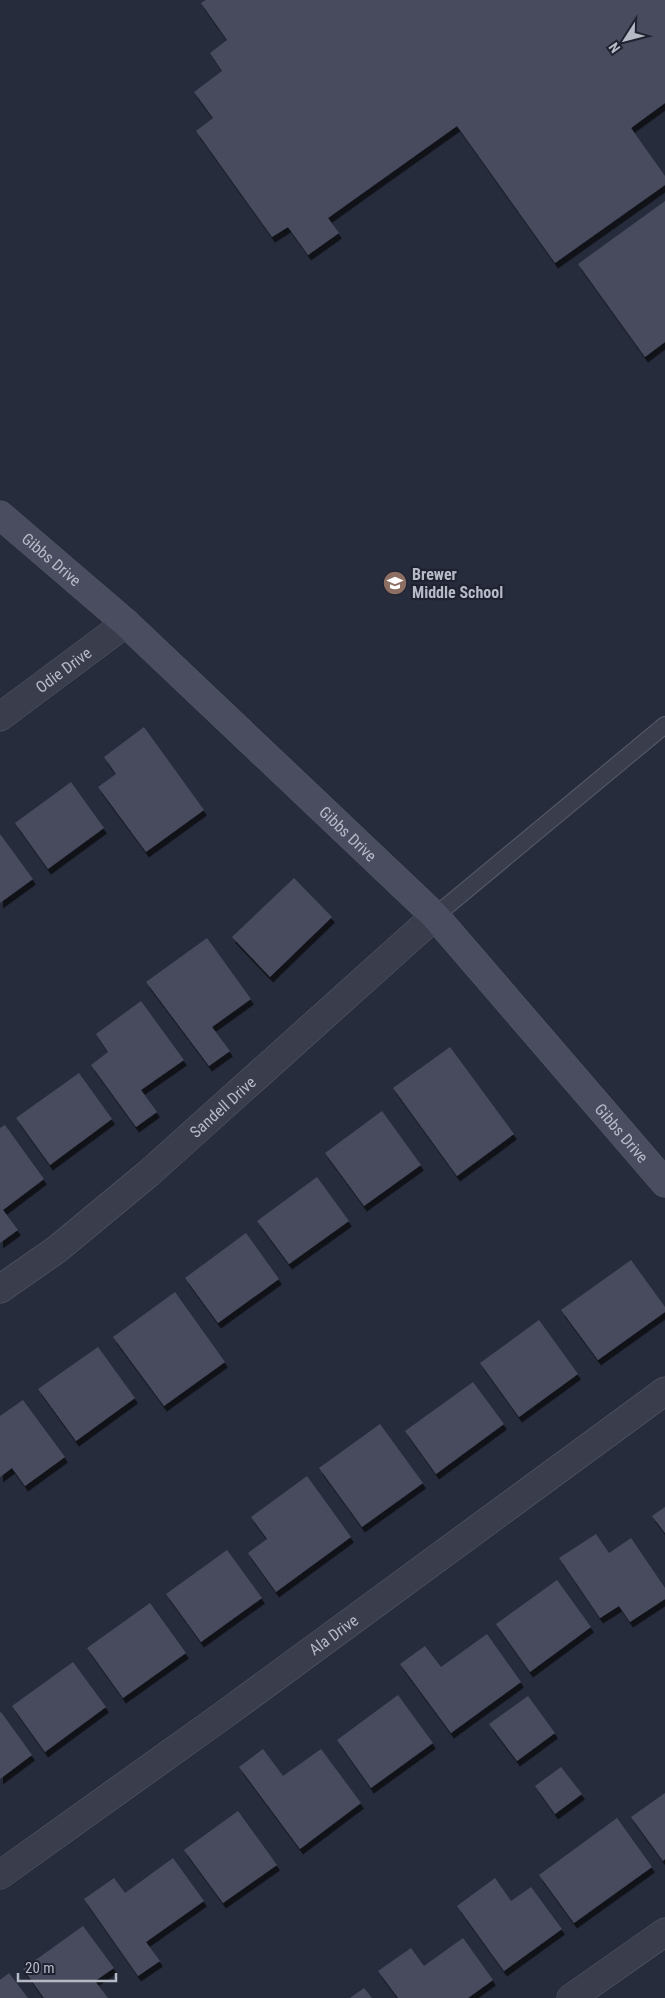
<svg xmlns="http://www.w3.org/2000/svg" width="665" height="1998" viewBox="0 0 665 1998" font-family="'Roboto Condensed',sans-serif">
  <defs>
    <filter id="shadow"><feDropShadow dx="3" dy="5.5" stdDeviation="0" flood-color="#0009"/></filter>
  </defs>
  <rect width="100%" height="100%" fill="#272c3c"/>
  <!-- building -->
  <g fill="#464b5d" filter="url(#shadow)">
    <polygon points="206,0 665,0 665,103 631,128 665,176 665,185 555,263 457,126 328,218 339,233 308,255 288,227 272,237 196,131 213,118 194,92 222,71 210,53 227,40 201,3"/>
    <polygon points="665,201 665,342 645,357 578,264"/>
    <polygon points="144,727 204,810 146,852 98,787 116,774 104,757"/>
    <polygon points="71,782 104,828 48,869 15,823"/>
    <polygon points="0,834 33,879 0,903"/>
    <polygon points="294,878 332,917 270,977 232,937"/>
    <polygon points="207,938 251,999 212,1027 230,1051 209,1066 146,982"/>
    <polygon points="141,1001 184,1060 141,1090 157,1112 136,1127 91,1065 108,1052 96,1034"/>
    <polygon points="450,1047 514,1134 457,1176 393,1088"/>
    <polygon points="79,1073 112,1119 50,1165 16,1118"/>
    <polygon points="382,1111 421,1165 364,1206 325,1153"/>
    <polygon points="5,1125 44,1179 3,1210 18,1230 0,1243 0,1128"/>
    <polygon points="317,1177 349,1221 289,1264 257,1221"/>
    <polygon points="246,1233 279,1279 218,1323 185,1278"/>
    <polygon points="631,1260 665,1307 665,1312 598,1360 561,1310"/>
    <polygon points="175,1292 225,1362 164,1406 113,1337"/>
    <polygon points="539,1320 578,1374 519,1417 480,1363"/>
    <polygon points="98,1347 135,1398 76,1441 38,1389"/>
    <polygon points="473,1382 504,1424 436,1474 405,1431"/>
    <polygon points="23,1400 65,1457 25,1486 12,1468 0,1477 0,1416"/>
    <polygon points="380,1424 423,1483 362,1527 319,1468"/>
    <polygon points="307,1476 351,1537 276,1592 248,1553 267,1539 251,1517"/>
    <polygon points="665,1507 665,1533 652,1516"/>
    <polygon points="596,1534 609,1553 631,1538 665,1588 665,1599 630,1622 619,1606 600,1618 559,1558"/>
    <polygon points="227,1550 262,1598 201,1642 166,1594"/>
    <polygon points="557,1580 591,1627 530,1672 496,1624"/>
    <polygon points="150,1603 186,1653 123,1698 87,1648"/>
    <polygon points="487,1634 521,1682 451,1733 400,1664 425,1646 441,1667"/>
    <polygon points="73,1662 106,1707 45,1752 12,1706"/>
    <polygon points="398,1695 433,1743 371,1788 337,1740"/>
    <polygon points="528,1696 555,1733 517,1761 489,1724"/>
    <polygon points="1,1712 32,1755 0,1779 0,1713"/>
    <polygon points="263,1749 283,1776 321,1749 361,1803 300,1849 239,1767"/>
    <polygon points="561,1767 582,1794 555,1814 535,1786"/>
    <polygon points="665,1793 665,1859 663,1861 631,1817"/>
    <polygon points="238,1811 277,1865 223,1903 184,1850"/>
    <polygon points="617,1818 652,1867 574,1923 539,1875"/>
    <polygon points="173,1858 204,1901 146,1942 160,1961 138,1976 84,1899 114,1878 125,1893"/>
    <polygon points="495,1878 511,1901 531,1887 562,1929 504,1971 457,1906"/>
    <polygon points="83,1926 114,1968 95,1981 108,1998 44,1998 23,1969"/>
    <polygon points="463,1938 493,1980 468,1998 398,1998 378,1971 411,1948 424,1966"/>
    <polygon points="9,1973 28,1998 0,1998 0,1980"/>
    <polygon points="364,1988 372,1998 350,1998"/>
  </g>
  <g fill="none" stroke-linecap="round" stroke-linejoin="round">
    <!-- lane casing -->
    <g stroke="#585c6a" stroke-width="18">
      <polyline id="lane" points="435,916 665,725"/>
    </g>
    <!-- street casing -->
    <g stroke="#585c6a" stroke-width="29">
      <g id="street">
        <path id="s1" d="M0 717 126 623"/>
        <path id="s2" d="M0 1289 56 1250 149 1173 435 916"/>
        <path id="s3" d="M0 1875 225 1714 665 1391"/>
        <polyline points="571,1998 665,1932"/>
      </g>
    </g>
    <!-- secondary casing -->
    <g stroke="#585c6a" stroke-width="29">
      <g id="secondary">
        <path id="s4" d="M0 515 126 623 435 916 665 1183"/>
      </g>
    </g>
    <!-- lane -->
    <use href="#lane" stroke="#3a3e4c" stroke-width="16"/>
    <!-- street -->
    <use href="#street" stroke="#3a3e4c" stroke-width="28"/>
    <!-- secondary -->
    <use href="#secondary" stroke="#494d5f" stroke-width="28"/>
  </g>
  <!-- icons -->
  <defs>
    <g id="school-disc" transform="scale(1.25)"><circle r="9.5" fill="#8d6e63" stroke="#1f2331"/><path d="M0-5L7-2L0 1L-7-2ZM-4 1L0 2.5L4 1V4Q0 6-4 4Z" fill="#fff"/></g>
  </defs>
  <g fill-rule="evenodd">
    <use href="#school-disc" x="395" y="583"/>
  </g>
  <g text-anchor="middle" dominant-baseline="central" stroke-width="4.5" stroke-linejoin="round" paint-order="stroke">
    <!-- street labels -->
    <g font-size="16" fill="#b6bac7" stroke="#1f2331">
      <text stroke="none"><textPath href="#s4" startOffset="68">Gibbs Drive</textPath></text>
      <text stroke="none"><textPath href="#s1" startOffset="79">Odie Drive</textPath></text>
      <text stroke="none"><textPath href="#s4" startOffset="472">Gibbs Drive</textPath></text>
      <text stroke="none"><textPath href="#s2" startOffset="288">Sandell Drive</textPath></text>
      <text stroke="none"><textPath href="#s4" startOffset="878">Gibbs Drive</textPath></text>
      <text stroke="none"><textPath href="#s3" startOffset="411">Ala Drive</textPath></text>
    </g>
    <!-- poi labels -->
    <g font-size="16" font-weight="bold" fill="#b6bac7" stroke="#1f2331" text-anchor="start">
      <text x="412" y="574">Brewer<tspan x="412" dy="18">Middle School</tspan></text>
    </g>
  </g>
  <!-- north arrow -->
  <g transform="translate(625 40) rotate(234)" stroke="#1f2331" stroke-width="4" paint-order="stroke">
  <path d="M0-4L9 19L0 12L-9 19Z" fill="#b6bac7"/>
  <text y="-8" font-size="14" font-weight="bold" text-anchor="middle" fill="#b6bac7">N</text>
  </g>
  <!-- scale -->
  <path d="M18 1973v8h98v-8" fill="none" stroke="#b6bac7" stroke-width="2.5"/>
  <text x="25" y="1973" font-size="15" fill="#b6bac7" stroke="#1f2331" stroke-width="4" paint-order="stroke">20 m</text>
</svg>
